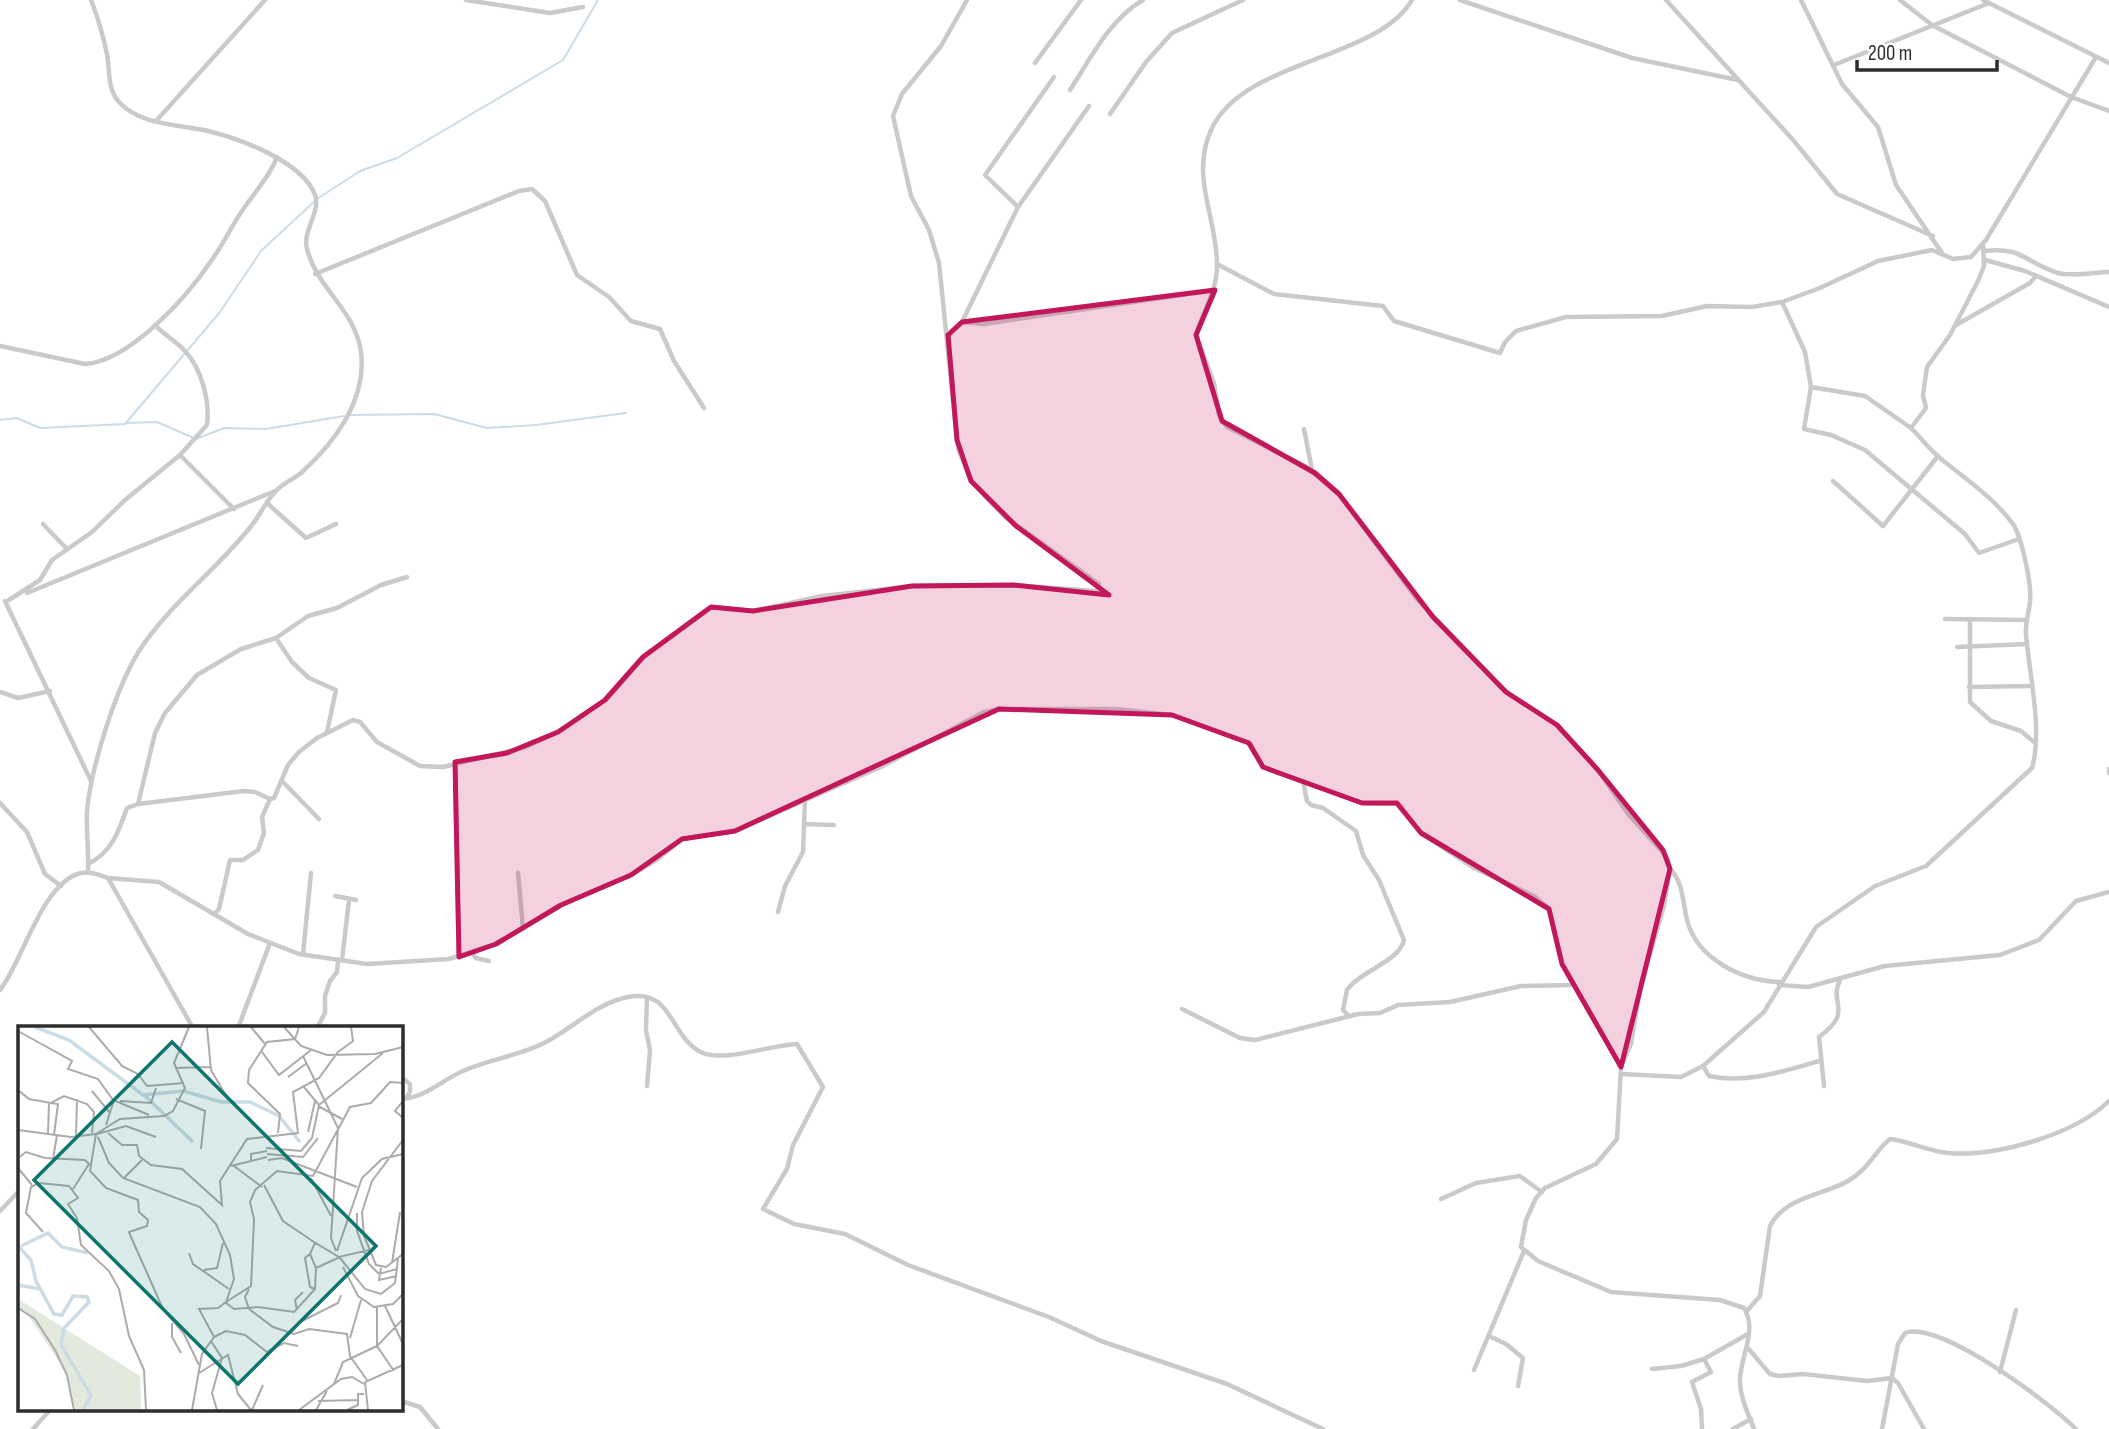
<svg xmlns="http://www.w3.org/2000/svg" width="2109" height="1429" viewBox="0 0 2109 1429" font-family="'Sofia Sans Condensed',sans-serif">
  <rect width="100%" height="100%" fill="#fff"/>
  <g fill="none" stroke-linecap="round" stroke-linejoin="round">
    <!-- stream -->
    <g stroke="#cbdce7" stroke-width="2">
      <polyline points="350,415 434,414 487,428 536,425 626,413"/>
      <polyline points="0,420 17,418 40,428 125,424 220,312 261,251 317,199 360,171 397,158 563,60 598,0"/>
      <polyline points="126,423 157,422 196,439 224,428 266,429 344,416"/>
    </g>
    <!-- street -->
    <g stroke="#cacaca" stroke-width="4.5">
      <polyline points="466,0 550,13 583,7"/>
      <path d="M1412 0C1376 61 1243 59 1211 130 1190 177 1217 217 1217 265 1217 292 1203 310 1196 335L1214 383 1219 415 1227 427 1305 466 1339 494 1416 598 1506 692 1557 725 1598 770 1628 814 1667 857 1670 869 1664 906 1641 984 1631 1044 1621 1066"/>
      <polyline points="1460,0 1632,58 1738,80"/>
      <polyline points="1666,0 1794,141 1837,194 1933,236"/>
      <polyline points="1801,0 1842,84 1878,127 1896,185 1942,253"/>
      <polyline points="1900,0 1932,25 2071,97 2109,111"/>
      <polyline points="1983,0 2109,63"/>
      <polyline points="1035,63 1081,0"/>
      <polyline points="1834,65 1989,3"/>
      <path d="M1070 90C1090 59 1110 19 1143 0"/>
      <polyline points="1110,114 1146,62 1172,33 1243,0"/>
      <polyline points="156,121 265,0"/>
      <polyline points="1018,207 985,175 1054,77"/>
      <path d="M1984 251C2022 246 2026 263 2058 273 2073 277 2094 272 2109 272"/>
      <polyline points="1985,260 2025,271 2109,307"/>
      <polyline points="1217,264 1274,294 1383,306 1394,321 1500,353 1505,342 1516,331 1566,317 1662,316 1707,306 1752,307 1782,302 1820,288 1878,261 1932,250 1953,259 1971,257 1986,240 2096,57"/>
      <polyline points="315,274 519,191 532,189 545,201 577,275 609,297 631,321 660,329 674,361 704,408"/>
      <polyline points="1782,302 1805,352 1811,387 1865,396 1911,428"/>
      <polyline points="962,322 984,324 1215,290"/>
      <polyline points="1956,325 2030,283 2036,276"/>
      <polyline points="948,335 962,322 1018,207 1089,106"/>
      <path d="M0 346 85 364C130 361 187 297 211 261 223 245 231 227 242 211 254 193 270 176 277 157"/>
      <polyline points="1811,387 1804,429 1831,435 1865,450 1965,534 1979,553 2019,539"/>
      <polyline points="1304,429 1312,470"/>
      <polyline points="180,455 234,509"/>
      <polyline points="1833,481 1883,526 1938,456"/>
      <polyline points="267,503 306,538 336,524"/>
      <polyline points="43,524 66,548"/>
      <polyline points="27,593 275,491"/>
      <path d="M9 600 40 580 52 560 92 532 125 500 180 455 207 425C210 402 202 369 185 351 176 341 164 335 155 325"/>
      <polyline points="5,601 91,781"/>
      <polyline points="1945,619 2027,620"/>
      <polyline points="1970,619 1970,702 1991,721 2021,731 2034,742"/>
      <polyline points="276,638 292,662 309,678 336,690 327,732"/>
      <polyline points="1957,647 2027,644"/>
      <polyline points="1969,687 2031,686"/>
      <polyline points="0,692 18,698 50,691"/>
      <polyline points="455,762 459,957"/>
      <polyline points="2109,769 2109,773"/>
      <polyline points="282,781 319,819"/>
      <path d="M1303 781 1307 801 1311 805 1323 808 1356 831 1363 855 1379 880 1404 940C1399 962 1360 971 1347 990L1343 1010 1349 1016"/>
      <polyline points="805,801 804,824 834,825"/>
      <polyline points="0,803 27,832 45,874 61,886"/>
      <polyline points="138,804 244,791 255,792 270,799 274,798 288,765 299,752 317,738 353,720 360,722 377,742 420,766 443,767 526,747 558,732 605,700 643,657 711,607 753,611 822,596 912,586 1014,585 1097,591 1099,584 1005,517 971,481 958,449 939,263 929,230 911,196 893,116 902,94 941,46 967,0"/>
      <path d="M88 864C112 852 119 831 127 808L138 804 155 733 165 713 197 675 241 649 276 638 308 616 337 608 381 585 407 577"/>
      <path d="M1670 869C1683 881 1683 904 1687 920 1697 959 1742 981 1780 982"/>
      <path d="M88 872C89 852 86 831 87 811 91 767 116 688 139 651 169 604 218 569 252 525 260 515 265 503 274 493 281 484 292 480 301 473 335 442 367 401 361 352 355 309 317 289 307 249 302 231 321 212 315 195 303 162 241 139 208 131 178 124 141 126 119 102 107 89 110 70 107 54 103 35 98 18 91 0"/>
      <polyline points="518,873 523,929"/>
      <path d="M108 878 159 882 248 934 299 954 367 964 449 959 496 944 561 905 631 875 658 859 682 839 735 831 881 767 984 712 999 709H1116L1172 715 1248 743 1263 767 1362 803 1397 804 1421 833 1474 868 1534 896 1549 909 1562 964 1621 1067 1617 1139 1596 1164 1545 1188 1536 1198 1526 1220 1521 1247 1538 1261 1611 1292 1720 1300 1744 1308C1758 1330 1740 1357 1740 1380 1740 1398 1748 1413 1754 1429"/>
      <polyline points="335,896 356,900"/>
      <polyline points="778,912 785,886 803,852 804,824"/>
      <polyline points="215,913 219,909 230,860 243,860 258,850 264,833 262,817 270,799"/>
      <polyline points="472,953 476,958 489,961"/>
      <polyline points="303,954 311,873"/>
      <polyline points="342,960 349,900"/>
      <polyline points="1779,985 1808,987 1885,966 2000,955 2039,940 2076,901 2109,892"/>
      <path d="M0 990C23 961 42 882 81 873 90 871 99 875 108 878L193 1028"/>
      <polyline points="647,997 646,1031 650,1050 647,1086"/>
      <polyline points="1182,1009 1240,1038 1255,1040 1358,1014 1380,1013 1398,1005 1450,1002 1521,986 1574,985"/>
      <polyline points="238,1028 270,943"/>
      <polyline points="317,1028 325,1013 325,996 330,981 337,972 338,960"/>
      <path d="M1703 1066 1709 1076C1746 1084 1785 1071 1819 1061"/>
      <path d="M1621 1074 1681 1077 1703 1066 1764 1012 1816 927 1875 886 1926 866 2032 768C2043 730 2029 674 2026 634 2025 623 2029 613 2030 602 2032 585 2022 538 2013 524 1994 498 1966 479 1941 459 1930 450 1921 438 1911 428L1926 408 1923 395 1927 367 1950 335 1978 281 1984 266 1983 245"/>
      <polyline points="401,1077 410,1084 410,1092 406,1098"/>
      <path d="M1824 1086 1819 1037C1855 1010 1828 1005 1840 980"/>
      <path d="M401 1099C425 1098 442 1080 463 1071 489 1059 519 1056 544 1043 572 1029 596 1003 628 997 674 988 669 1038 703 1053 725 1062 771 1045 797 1044L823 1087 793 1145 787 1169 763 1209 794 1224 845 1234 908 1265 1049 1317 1101 1341 1227 1384 1323 1429"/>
      <polyline points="1441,1199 1476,1183 1520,1176 1542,1192"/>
      <polyline points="0,1211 19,1191"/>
      <path d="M1746 1312 1760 1296 1770 1226C1786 1196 1822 1196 1848 1181 1869 1169 1874 1152 1890 1139 1909 1141 1928 1151 1948 1153 1996 1157 2074 1135 2109 1101"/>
      <polyline points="1491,1337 1506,1344 1523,1358 1518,1386"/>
      <polyline points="1747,1347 1770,1374 1779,1376 1803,1374 1867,1381 1892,1378 1898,1383 1924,1429"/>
      <polyline points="1652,1369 1681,1366 1704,1359 1748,1334"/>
      <polyline points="1474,1370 1524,1251"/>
      <polyline points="2000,1372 2016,1310"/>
      <polyline points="401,1401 420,1407 438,1429"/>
      <polyline points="33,1429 50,1410"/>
      <polyline points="1702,1429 1701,1409 1692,1382 1711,1372 1704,1359"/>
      <polyline points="1733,1429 1751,1419"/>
      <path d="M1882 1429 1898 1344 1905 1333C1940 1320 2050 1403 2076 1429"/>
    </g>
  </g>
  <!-- marked area -->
  <path fill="#c2185b" fill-opacity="0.2" stroke="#c2185b" stroke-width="5" stroke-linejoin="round" d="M1215 290 1196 335 1222 421 1315 473 1339 494 1433 617 1506 692 1557 725 1598 770 1663 850 1670 869 1621 1067 1562 964 1549 909 1421 833 1397 803H1362L1279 773 1263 767 1249 743 1172 715 999 709 735 831 682 839 631 875 561 905 496 944 459 957 455 762 507 753 558 732 605 700 643 657 711 607 753 611 912 586 1014 585 1109 595 1016 526 971 481 957 440 948 335 962 322Z"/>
  <!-- overview -->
  <g transform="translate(18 1026)">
    <rect width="385" height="385" fill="#fff"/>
    <path d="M0 273 122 350 123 384H57L50 349 7 285 0 283Z" fill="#e3e9dd"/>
    <path fill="none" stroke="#cbdce7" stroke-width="3.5" d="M17 1 51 14 125 69 166 65 203 76H232L261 90 282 116M126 69 175 116M0 220 13 234 18 255 36 288 44 289 55 270 69 271 71 276 46 302 43 319 73 369 65 384M3 220 30 207 44 221 70 227M0 259 22 263"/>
    <path fill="none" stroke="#ababab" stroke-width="2" d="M71 1 104 40 120 48 129 60 166 57M189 1 193 44 210 73M233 1 247 18M266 1 283 20 309 29 357 28 385 21M0 5 54 35 50 43 80 53 95 74 131 89M244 26 261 49 293 24M285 30 320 102 313 212 318 225M157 42 193 41M270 51 289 37M0 64 11 73 33 77 46 70 69 78 76 86 74 107M74 65 92 87M158 73 187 85 183 123M102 75 133 77 138 62M385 75 377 85 385 92M33 77 40 78 36 109M301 79 365 27M300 80 324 93M88 99 96 74M0 104 53 111 78 108 72 145 88 162 120 174 121 186 130 194 129 200 111 206 113 211 145 283 166 308 181 339M290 106 297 75M90 107 104 119H119L121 130 133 139 164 143 204 179 202 155 229 113 280 107 275 66 301 52 320 26 335 15 333 1M260 107 262 88 230 57 231 44 249 16 277 13 281 1M30 108 31 77M78 108 102 93 146 90 155 85 167 62 156 37 171 1M79 108 108 100 138 111M58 111 59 73M80 111 91 137 105 152 182 181 198 198 212 229 216 253 208 276 200 282 181 283 196 311 184 328 174 384M385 114 354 155 344 186 346 210 358 239 368 241 385 228M248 122 283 125 294 112 301 79 286 61M249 128 285 131 300 112M0 132 8 126 27 132 67 134 72 139M35 133 39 109M233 134V128L249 125M250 134 264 132 339 161M213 140 249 131M216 140 244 161M0 142 14 159M106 152 124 134M293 152 313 190M246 159 265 195 296 216 321 231 351 224M55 163 71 138M339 187V205L351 238 361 248 379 243M25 206 8 187 13 161 21 157 51 160 60 172 50 178 59 192 63 219 91 245 101 263 111 310 126 344 128 384M297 217 292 228 298 242M319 225 344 152 364 133 385 128M171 227 175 238 211 263M292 228 287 232 292 261 297 263M322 232 347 263 363 268 377 257 380 233M374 237 382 186M325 241 340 270 356 281 375 278 385 268M363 242 361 254 379 250M186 244 199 242 205 217M231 263 227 271 231 283M207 276 216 283 240 281 276 286 297 263 298 242 322 231M208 276 233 260 236 193 232 176 237 164 259 145 295 150 332 81 353 77 372 56 385 57M367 280 385 318M0 282 17 293 37 324 49 349 56 384M231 283 255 301 276 308 291 303 329 308 332 330 349 354M279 284 277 274 285 266M154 297V311L163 327M280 297 320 277 323 269M196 311 208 305 227 309 249 326 266 317 280 320M332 312 343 274M193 315 204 332 194 367 199 384M376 345 359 320 385 293M181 347 210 329 220 368 233 384M316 358 325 336 359 320V281M300 375 340 374M234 384 245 359M281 384 323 353 334 351 346 358M298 384 309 365M329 384 340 379V368H346M350 384 347 356 385 339"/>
    <path fill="#0f766e" fill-opacity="0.15" stroke="#0f766e" stroke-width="3.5" d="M154 16 358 220 220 358 16 154Z"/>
    <rect width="385" height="385" fill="none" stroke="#2d2d2d" stroke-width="3.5"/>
  </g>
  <!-- scale -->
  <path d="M1857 60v10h140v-10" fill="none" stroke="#2d2d2d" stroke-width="3.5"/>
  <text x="1868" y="60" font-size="21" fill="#2d2d2d" stroke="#ffffff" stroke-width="5" paint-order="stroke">200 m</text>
</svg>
